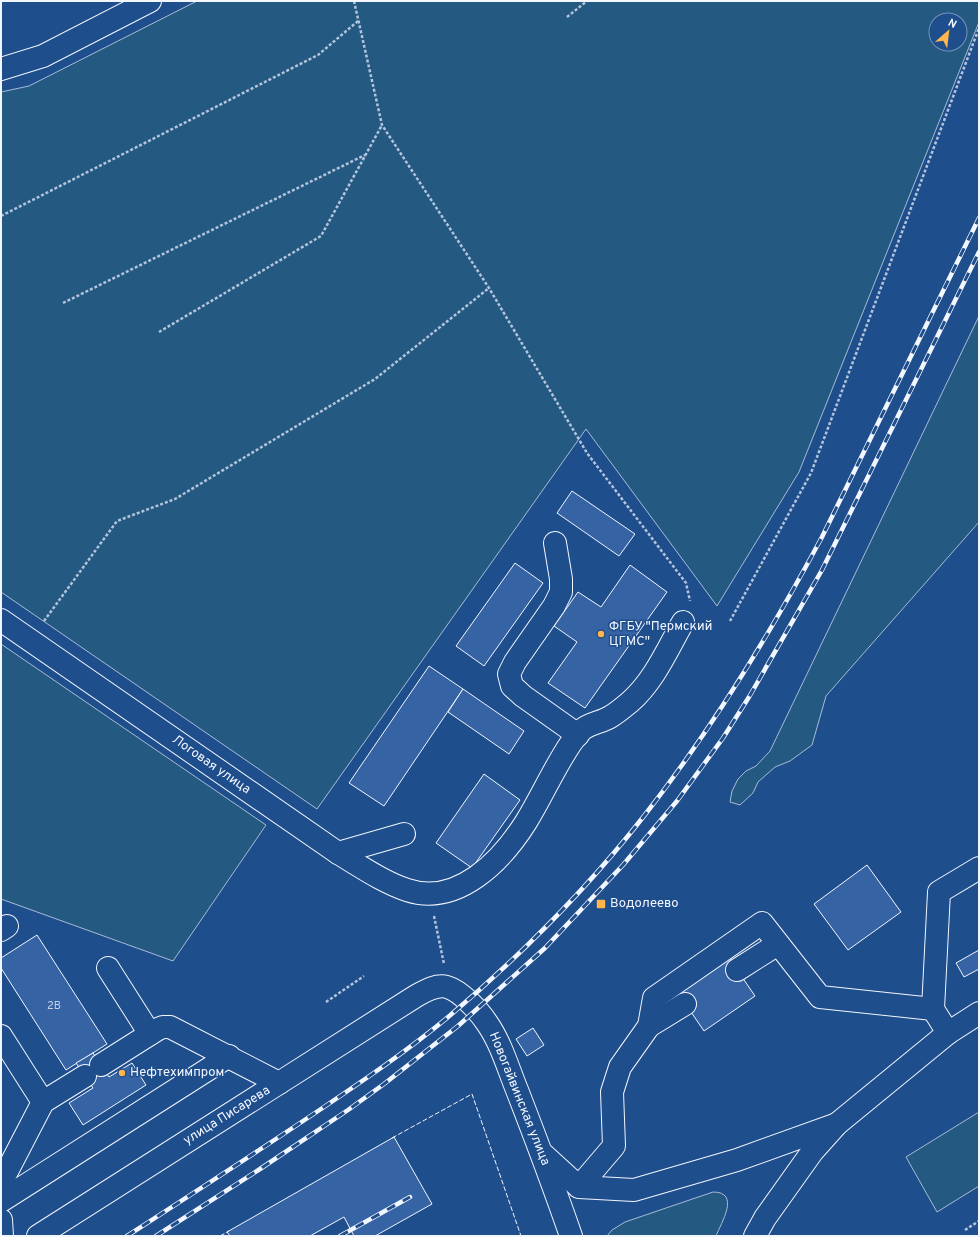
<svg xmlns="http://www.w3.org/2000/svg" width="980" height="1237" viewBox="0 0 980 1237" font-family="Overpass,sans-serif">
  <rect width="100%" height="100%" fill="#1f4e8c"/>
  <!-- green -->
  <g fill="#245a82" stroke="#a8bbd7" fill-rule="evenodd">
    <path d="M197 1H979V22L799 472 717 606 586 429 317 809 1 592V92L29 86ZM936 20H960V44H936Z"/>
    <polygon points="979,316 979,522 826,696 812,745 790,761 775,767 758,782 753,793 740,805 730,802 732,791 738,779 746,771 756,766 770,751"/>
    <polygon points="1,644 266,825 173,961 1,899"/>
    <polygon points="979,1112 979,1186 937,1212 906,1157"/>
    <path d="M713 1192C741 1192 721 1223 716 1236H607L612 1230 625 1222Z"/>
  </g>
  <!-- building -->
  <g fill="#3563a3" stroke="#f2f6ff">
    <polygon points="572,491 635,534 619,556 557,513"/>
    <polygon points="515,563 543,583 484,666 456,646"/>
    <polygon points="630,565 667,592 585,708 548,683 577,642 554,626 578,592 601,607"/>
    <polygon points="429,666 463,689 384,806 349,783"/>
    <polygon points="463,689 524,731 509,754 448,712"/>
    <polygon points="484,774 520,800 472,868 436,843"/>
    <polygon points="867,865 901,912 848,950 814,904"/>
    <polygon points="37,935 107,1044 66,1070 1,968 1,958"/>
    <polygon points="979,950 979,969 964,977 956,963"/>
    <polygon points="727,955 755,996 704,1031 676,990"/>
    <polygon points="533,1028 544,1045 527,1056 516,1039"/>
    <polygon points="93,1053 109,1077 132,1063 146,1085 83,1125 69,1103 93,1088 76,1063"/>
    <polygon points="394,1137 432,1204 375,1236 354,1236 344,1217 310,1236 230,1236 227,1232"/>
  </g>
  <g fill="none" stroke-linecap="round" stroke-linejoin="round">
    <!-- minor casing -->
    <g stroke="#f2f6ff" stroke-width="24">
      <g id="minor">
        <polyline points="1,69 43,56 150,1"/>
        <polyline points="555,543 561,579 561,592 554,606 515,662 509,674 512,686 523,696 578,735"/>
        <path d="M1 620 338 853C360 866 383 882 407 890 458 907 502 860 526 822 542 796 554 768 571 743 574 739 579 732 583 729 591 723 602 722 610 717 617 713 624 707 630 702 654 681 667 650 683 622"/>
        <polyline points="338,853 404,834"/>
        <polyline points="1,930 7,926"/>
        <polyline points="108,968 150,1034"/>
        <polyline points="737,970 778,944"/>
        <polyline points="649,1026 685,1004"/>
        <polyline points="948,1033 933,1009 939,892 979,868"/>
        <polyline points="1,1036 43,1102"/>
        <polyline points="101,1065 158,1029 163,1027 170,1027 279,1083"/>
        <polyline points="544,1155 579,1187 634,1190 737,1160 837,1124"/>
        <polyline points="1,1183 43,1102 85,1076"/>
        <polyline points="579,1187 614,1146 612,1092 620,1067 649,1026 654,998 762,923 820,997 933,1009"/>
        <polyline points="1,1201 229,1056"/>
        <polyline points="1,1220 2,1236"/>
        <path d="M38 1236 416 996C425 991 436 984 447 987 461 991 479 1011 487 1023 501 1043 508 1068 517 1090 536 1139 554 1187 571 1236"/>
      </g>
    </g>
    <!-- major casing -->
    <g stroke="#f2f6ff" stroke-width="24">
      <polyline id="major" points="755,1236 765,1218 812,1152 837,1124 948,1033 979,1013"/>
    </g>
    <!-- path -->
    <g stroke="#b3c4dc" stroke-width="2.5" stroke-dasharray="3 2" stroke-linecap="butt">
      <polyline points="354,1 382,125 489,288 587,453 686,583 690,601"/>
      <polyline points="567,17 587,1"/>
      <polyline points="1,216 318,55 358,21"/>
      <polyline points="63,303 365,155"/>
      <polyline points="159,332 321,236 382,125"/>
      <polyline points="44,621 117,521 175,499 375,379 489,288"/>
      <polyline points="730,621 811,473 979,28"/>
      <polyline points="434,916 444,964"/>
      <polyline points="326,1002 364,976"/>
      <polyline points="965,1230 979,1221"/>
    </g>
    <!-- minor -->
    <use href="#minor" stroke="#1f4e8c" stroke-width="22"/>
    <!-- major -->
    <use href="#major" stroke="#1f4e8c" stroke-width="22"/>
    <!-- rail casing -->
    <g stroke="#f2f6ff" stroke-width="4.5">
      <g id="rail">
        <path d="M127 1236C192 1194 257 1152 321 1109 364 1080 407 1051 447 1018 518 958 586 890 644 816 712 729 770 634 822 537L979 218"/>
        <polyline points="156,1236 260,1169 348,1110 384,1084 458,1026 545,948 623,865 677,801 723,738 749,697 822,570 979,252"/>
        <polyline points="340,1236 410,1197"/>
      </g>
    </g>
    <!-- rail -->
    <use href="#rail" stroke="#1f4e8c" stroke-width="3" stroke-dasharray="9" stroke-linecap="butt"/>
    <!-- fence -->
    <g stroke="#f2f6ff" stroke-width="1" stroke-dasharray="5 2" stroke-linecap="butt">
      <polyline points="392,1138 472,1094 521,1236"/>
      <polyline points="220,1236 229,1231"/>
    </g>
  </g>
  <!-- markers -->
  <g fill="#ffb74d" stroke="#1f4e8c" stroke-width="1.5">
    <circle cx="601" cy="634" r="4"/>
    <rect x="596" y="899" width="10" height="10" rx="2"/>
    <circle cx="122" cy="1073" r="4"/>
  </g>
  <g text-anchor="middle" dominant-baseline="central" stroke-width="3" stroke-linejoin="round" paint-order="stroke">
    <!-- number labels -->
    <g font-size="11" fill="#c3d1e8">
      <text x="54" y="1006">2В</text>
    </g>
    <!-- poi labels -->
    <g font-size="13" fill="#f2f6ff" stroke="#1f4e8c" text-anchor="start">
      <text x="609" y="627">ФГБУ "Пермский<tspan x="609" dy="15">ЦГМС"</tspan></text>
      <text x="610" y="904">Водолеево</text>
      <text x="130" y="1073">Нефтехимпром</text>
    </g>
    <!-- street labels -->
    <g font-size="13" fill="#f2f6ff" stroke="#1f4e8c">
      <text transform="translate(211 765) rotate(35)">Логовая улица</text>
      <text transform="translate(519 1099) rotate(68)">Новогайвинская улица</text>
      <text transform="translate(227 1116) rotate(-32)">улица Писарева</text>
    </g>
  </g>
  <!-- border -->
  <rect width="980" height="1237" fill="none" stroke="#f2f6ff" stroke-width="4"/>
  <!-- north arrow -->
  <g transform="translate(948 32) rotate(28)"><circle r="19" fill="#1f4e8c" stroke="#7391ba"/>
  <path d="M0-3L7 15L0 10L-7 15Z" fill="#ffb74d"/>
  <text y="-6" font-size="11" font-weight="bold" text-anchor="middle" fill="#f2f6ff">N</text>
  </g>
</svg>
